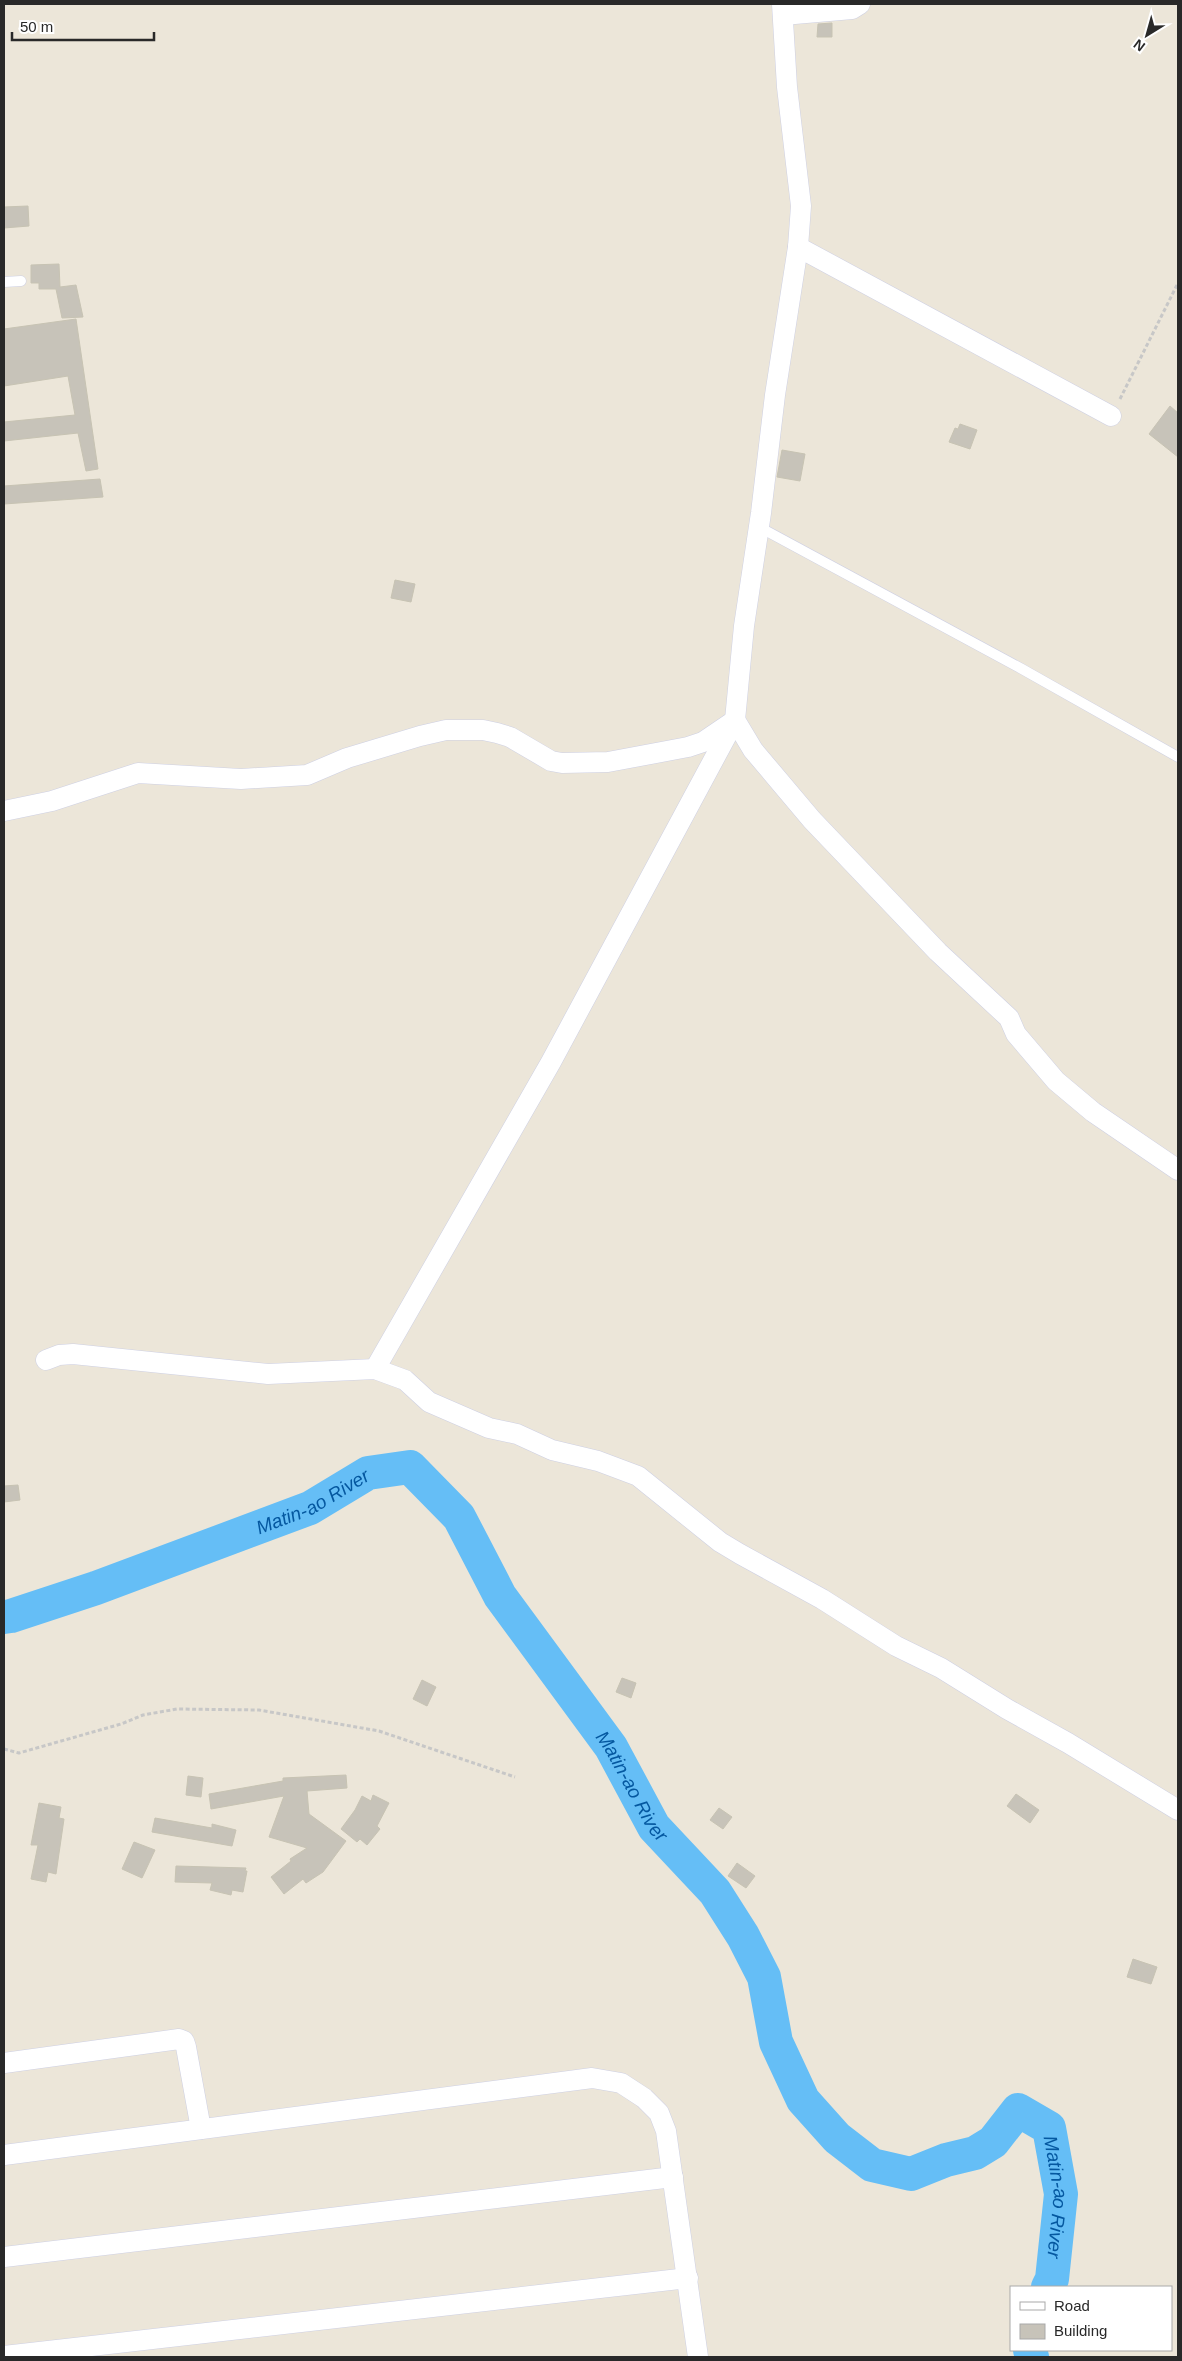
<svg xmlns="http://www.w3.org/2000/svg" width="1182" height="2361" viewBox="0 0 1182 2361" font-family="Helvetica,sans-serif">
  <rect width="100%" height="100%" fill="#ece6d9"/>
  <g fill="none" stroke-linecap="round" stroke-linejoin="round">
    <!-- river -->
    <g stroke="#65bef6" stroke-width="34">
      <path id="s1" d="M4 1617 11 1616 96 1588 310 1508 368 1473 410 1467 459 1517 500 1596 611 1747 654 1827 715 1892 743 1936 764 1977 776 2042 803 2100 837 2138 872 2165 911 2174 946 2160 975 2153 993 2142 1018 2110 1049 2128 1061 2194 1052 2279 1048 2287"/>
      <polyline points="1030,2350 1032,2357"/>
    </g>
  </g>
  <!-- building -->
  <g fill="#c7c3b9" stroke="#c7c3b3">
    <polygon points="832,23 832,37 817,37 818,24"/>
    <polygon points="28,206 29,226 4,228 4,207"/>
    <polygon points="59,264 60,287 76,285 83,317 62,318 56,289 39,289 39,283 31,283 31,265"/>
    <polygon points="76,319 98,469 86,471 78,433 4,441 4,422 75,415 68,376 4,386 4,329"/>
    <polygon points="1170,406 1178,413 1178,457 1149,434"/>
    <polygon points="960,424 977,430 970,449 949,442 955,428 958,429"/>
    <polygon points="782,450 805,454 800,481 777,477"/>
    <polygon points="100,479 103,497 4,504 4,486"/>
    <polygon points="395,580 415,584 411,602 391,598"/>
    <polygon points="18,1485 20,1500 4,1502 4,1486"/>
    <polygon points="622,1678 636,1683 631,1698 616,1692"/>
    <polygon points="422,1680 436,1687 427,1706 413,1699"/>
    <polygon points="346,1775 347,1788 307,1791 309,1814 346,1841 323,1872 306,1883 303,1879 284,1894 271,1877 291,1861 290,1859 307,1848 269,1837 284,1796 211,1809 209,1794 283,1781 283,1778"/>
    <polygon points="188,1776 203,1778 201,1797 186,1795"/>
    <polygon points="1016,1794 1039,1810 1030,1823 1007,1806"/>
    <polygon points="373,1795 389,1803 377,1826 380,1829 367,1845 360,1839 357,1842 341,1829 355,1810 362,1796 371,1801"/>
    <polygon points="39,1803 61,1807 59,1818 64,1819 56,1874 48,1872 46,1882 31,1879 38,1845 31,1845"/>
    <polygon points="719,1808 732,1817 723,1829 710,1820"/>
    <polygon points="155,1818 212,1828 212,1824 236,1830 232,1846 152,1832"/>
    <polygon points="134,1842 155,1850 142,1878 122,1869"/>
    <polygon points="737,1863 755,1876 746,1888 728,1876"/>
    <polygon points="176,1866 246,1868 245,1871 247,1871 243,1892 232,1890 231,1895 210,1890 212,1883 175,1882"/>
    <polygon points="1133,1959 1157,1967 1151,1984 1127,1977"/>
  </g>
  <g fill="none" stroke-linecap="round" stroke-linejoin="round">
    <!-- lane casing -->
    <g stroke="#ced0e3" stroke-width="11">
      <g id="lane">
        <polyline points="4,282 21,281"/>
        <polyline points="759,527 1022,669 1178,757"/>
      </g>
    </g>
    <!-- street casing -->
    <g stroke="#ced0e3" stroke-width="21">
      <g id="street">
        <polyline points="783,15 852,9 860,4"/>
        <polyline points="798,247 1111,416"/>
        <polyline points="735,720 753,750 812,820 938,952 1009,1018 1016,1034 1056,1081 1093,1112 1178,1170"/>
        <polyline points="4,811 52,801 138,773 241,779 307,775 347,758 420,736 446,730 483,730 497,733 510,737 551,761 562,763 608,762 688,747 703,742 731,723"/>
        <polyline points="46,1360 59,1355 73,1354 268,1374 375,1369 405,1380 429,1402 489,1428 517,1434 552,1450 598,1461 638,1476 720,1542 740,1554 822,1599 896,1646 941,1668 1007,1709 1068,1743 1178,1810"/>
        <polyline points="375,1369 551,1062 735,720 744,626 761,513 775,395 798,247 801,206 787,87 782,4"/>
        <polyline points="4,2063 179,2039 184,2041 186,2047 201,2129"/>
        <polyline points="4,2155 592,2078 621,2083 644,2098 659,2113 666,2131 698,2357"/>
        <polyline points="4,2257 673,2177"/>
        <polyline points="4,2356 688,2278"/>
      </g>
    </g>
    <!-- path -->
    <g stroke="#c7c7c7" stroke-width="3" stroke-dasharray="4 2.5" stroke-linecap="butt">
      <polyline points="1120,399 1178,283"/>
      <polyline points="4,1749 19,1753 121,1724 143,1715 177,1709 259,1710 379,1731 515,1777"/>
    </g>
    <!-- lane -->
    <use href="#lane" stroke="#fff" stroke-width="10"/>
    <!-- street -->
    <use href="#street" stroke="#fff" stroke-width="20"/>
  </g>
  <g text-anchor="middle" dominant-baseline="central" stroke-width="5" stroke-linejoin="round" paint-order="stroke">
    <!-- water labels -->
    <g font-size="19" font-style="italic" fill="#0558a0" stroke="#fff">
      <text stroke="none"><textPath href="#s1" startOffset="330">Matin-ao River</textPath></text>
      <text stroke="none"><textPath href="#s1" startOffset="826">Matin-ao River</textPath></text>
      <text stroke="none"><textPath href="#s1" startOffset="1560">Matin-ao River</textPath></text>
    </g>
  </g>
  <!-- border -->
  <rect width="1182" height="2361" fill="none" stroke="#292929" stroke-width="10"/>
  <!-- legend -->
  <rect x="1010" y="2286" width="162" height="65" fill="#ffffff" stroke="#a9a9a9"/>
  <rect x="1020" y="2302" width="25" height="8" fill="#ffffff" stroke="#a9a9a9"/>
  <text x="1054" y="2311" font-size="15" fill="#292929">Road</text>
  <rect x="1020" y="2324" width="25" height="15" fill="#c7c3b9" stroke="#a9a9a9"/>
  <text x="1054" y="2336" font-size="15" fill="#292929">Building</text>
  <!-- north arrow -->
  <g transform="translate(1147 35) rotate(217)" stroke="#ffffff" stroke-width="4" paint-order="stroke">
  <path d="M0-4L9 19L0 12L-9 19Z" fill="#292929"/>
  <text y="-8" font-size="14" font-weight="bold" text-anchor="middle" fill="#292929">N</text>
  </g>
  <!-- scale -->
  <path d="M12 32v8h142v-8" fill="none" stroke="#292929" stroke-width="2.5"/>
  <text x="20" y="32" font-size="15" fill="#292929" stroke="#ffffff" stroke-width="4" paint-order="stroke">50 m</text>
</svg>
